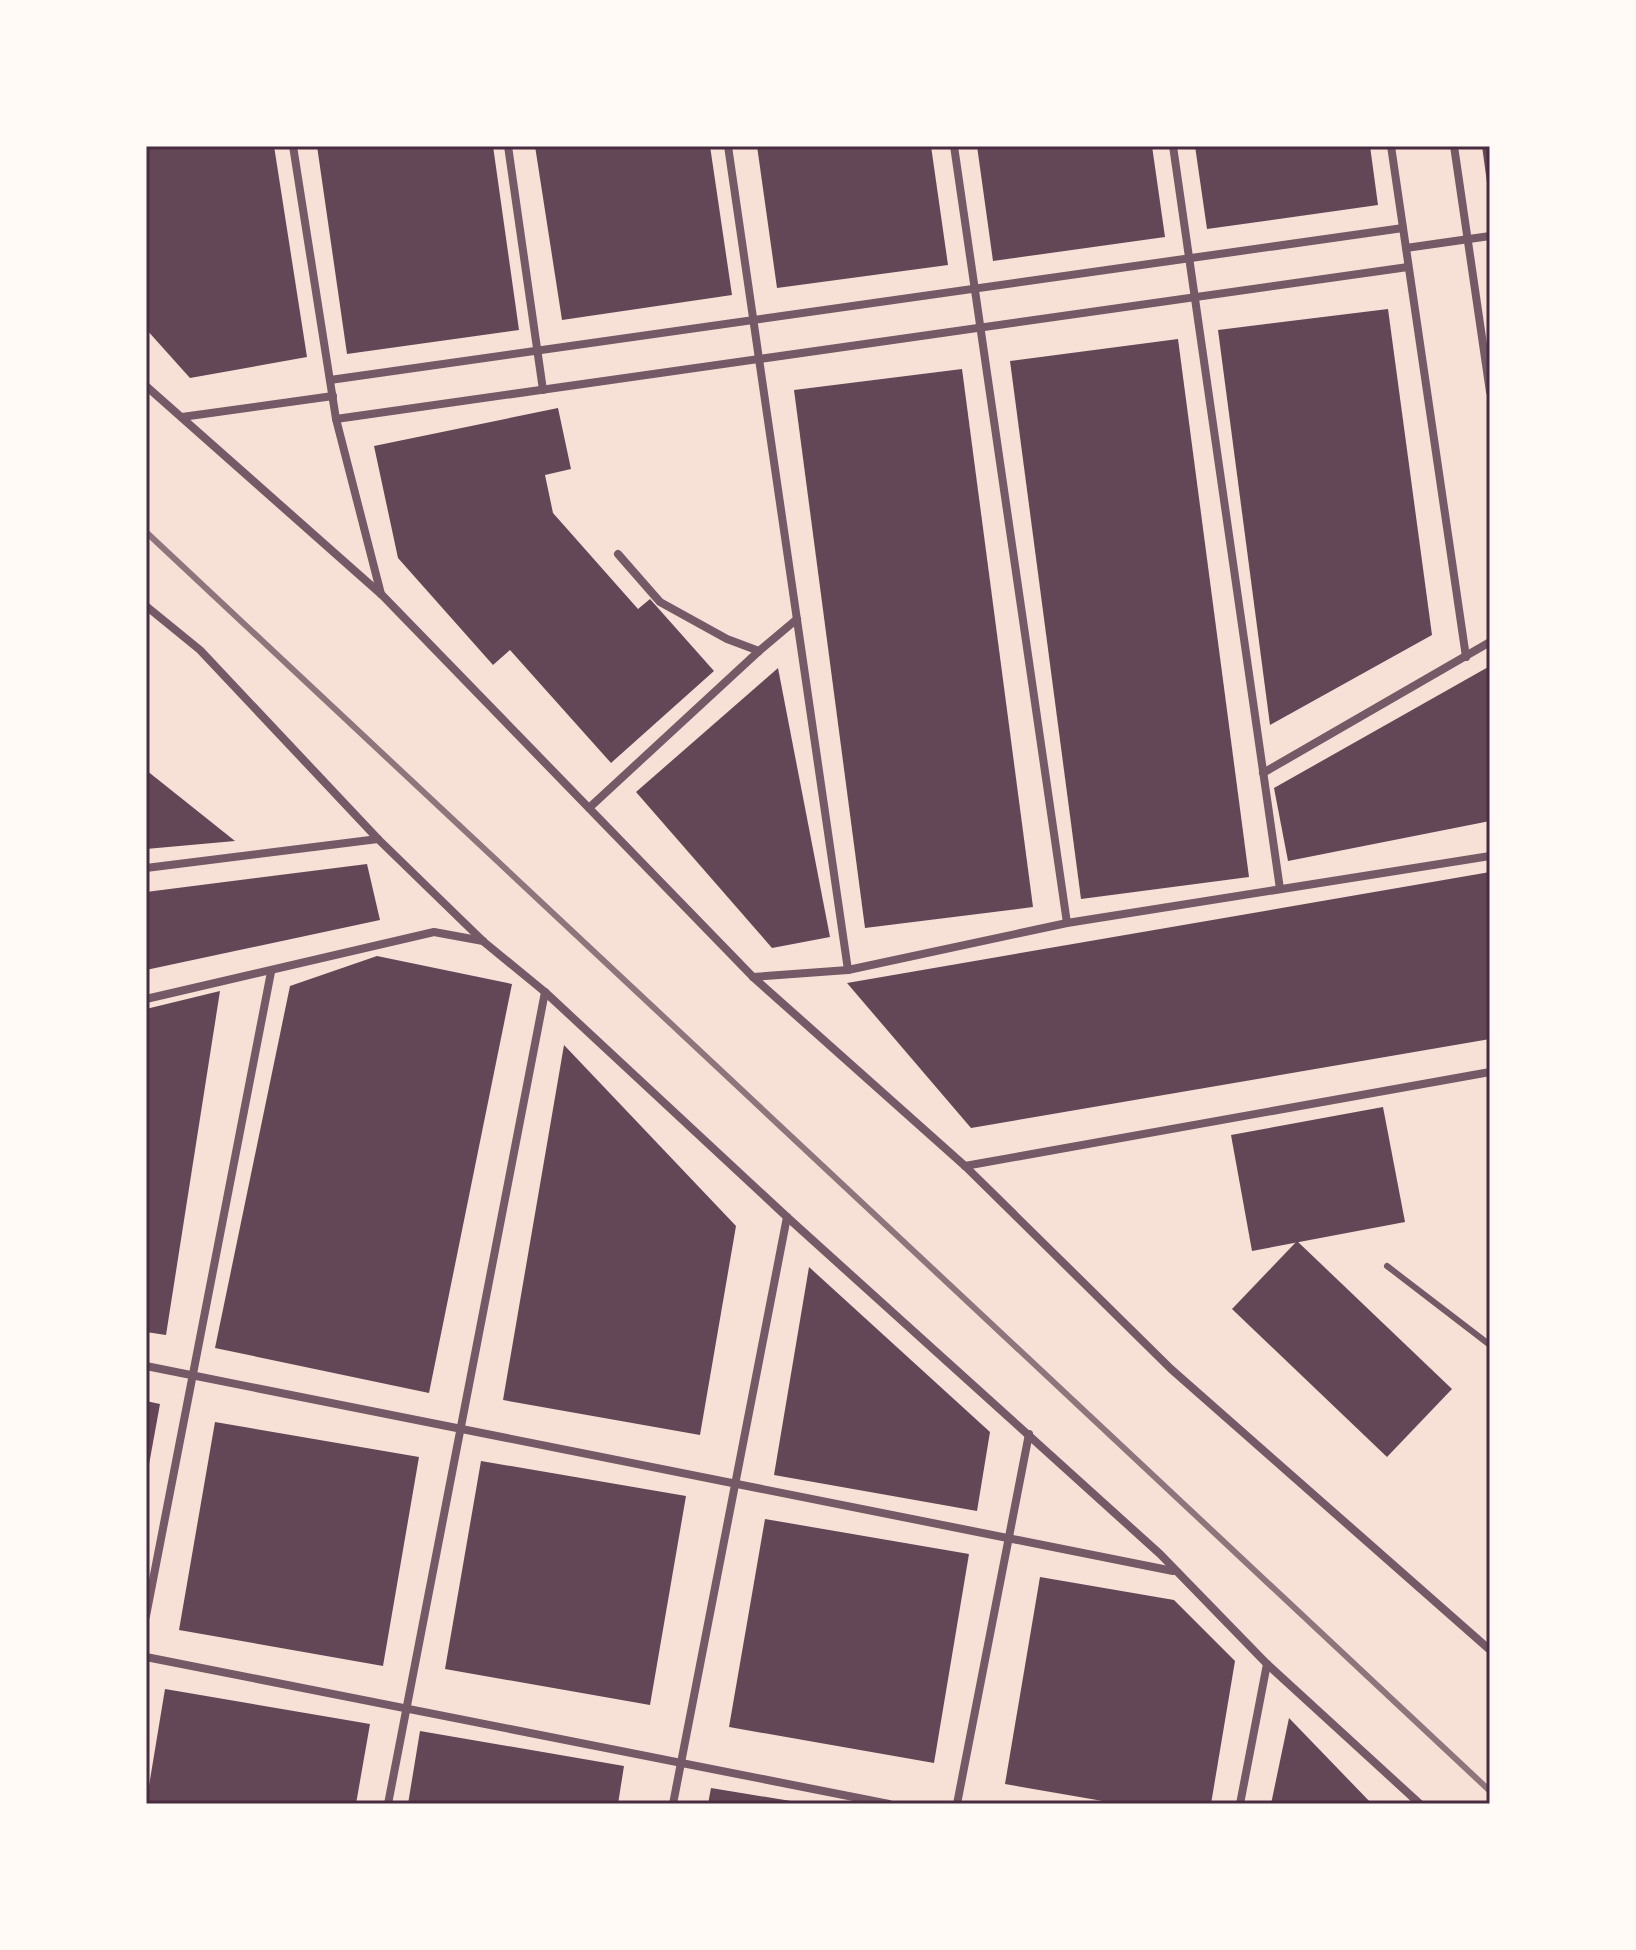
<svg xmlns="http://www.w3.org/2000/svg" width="1636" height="1950" viewBox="0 0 1636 1950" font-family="Raleway,sans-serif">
  <rect width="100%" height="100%" fill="#f7e1d7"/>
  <!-- building -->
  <g fill="#644757">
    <polygon points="146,146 274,146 307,357 190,378 146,329"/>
    <polygon points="317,146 493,146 519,330 347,354"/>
    <polygon points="535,146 710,146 732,295 562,320"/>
    <polygon points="757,146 931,146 948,265 777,288"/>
    <polygon points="977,146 1152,146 1165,237 993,261"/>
    <polygon points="1195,146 1370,146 1378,205 1207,229"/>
    <polygon points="1482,146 1490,146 1490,190 1488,190"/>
    <polygon points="1388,309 1432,635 1270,725 1218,330"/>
    <polygon points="1178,339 1249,877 1081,899 1010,361"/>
    <polygon points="962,369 1033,907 865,928 794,390"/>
    <polygon points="558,408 571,469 545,475 553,513 638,609 650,599 714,671 611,763 510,650 493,665 398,558 374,446"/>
    <polygon points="1490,666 1490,821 1288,861 1274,788"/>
    <polygon points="778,668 830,937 772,948 636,792"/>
    <polygon points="146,770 235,841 146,849"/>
    <polygon points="367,864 380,920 146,970 146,892"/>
    <polygon points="1490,872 1490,1039 971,1128 847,983"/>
    <polygon points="377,956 512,984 429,1393 215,1348 290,986"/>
    <polygon points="220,991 166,1335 146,1332 146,1009"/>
    <polygon points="564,1045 736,1226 700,1435 503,1400"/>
    <polygon points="1383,1107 1405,1222 1252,1251 1231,1135"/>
    <polygon points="1297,1241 1452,1389 1387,1457 1232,1309"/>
    <polygon points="809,1267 990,1432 977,1511 774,1475"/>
    <polygon points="146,1401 160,1404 148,1470 146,1470"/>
    <polygon points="215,1422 419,1457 383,1666 179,1630"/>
    <polygon points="481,1461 686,1496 650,1705 445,1669"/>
    <polygon points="765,1519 969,1554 934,1763 729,1727"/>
    <polygon points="1040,1577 1174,1600 1235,1661 1211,1804 1120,1804 1005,1784"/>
    <polygon points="165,1689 370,1724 356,1804 146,1804"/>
    <polygon points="1289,1718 1372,1804 1271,1804"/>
    <polygon points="420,1731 624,1766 618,1804 408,1804"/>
    <polygon points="711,1788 797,1802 796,1804 708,1804"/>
  </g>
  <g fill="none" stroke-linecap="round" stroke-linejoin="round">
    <!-- service -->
    <polyline stroke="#755966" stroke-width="6" points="1387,1266 1490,1345"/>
    <!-- minor -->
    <g stroke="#755966" stroke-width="8">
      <polyline points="293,146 336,419 381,594"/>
      <polyline points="508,146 543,390"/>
      <polyline points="728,146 848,970"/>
      <polyline points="954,146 1067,923"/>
      <polyline points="1173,146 1280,889"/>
      <polyline points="1391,146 1466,657"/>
      <polyline points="1454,146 1490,392"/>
      <polyline points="1406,248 1490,236"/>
      <polyline points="330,380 1403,228"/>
      <polyline points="146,386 382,595 753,977 965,1166 1171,1369 1490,1650"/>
      <polyline points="182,417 333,396"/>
      <polyline points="336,419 1408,267"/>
      <polyline points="618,554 660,602 727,639 759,651"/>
      <polyline points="146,606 200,650 378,839 484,942 545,992 787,1217 1160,1554 1267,1664 1420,1804"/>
      <polyline points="1263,773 1490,642"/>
      <polyline points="589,808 759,651 797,619"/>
      <polyline points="146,868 378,839"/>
      <polyline points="753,977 848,970 1067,923 1490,856"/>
      <polyline points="146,999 434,932 483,941"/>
      <polyline points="965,1166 1490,1072"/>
      <polyline points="146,1366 1173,1571"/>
      <polyline points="146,1616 271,972"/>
      <polyline points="146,1657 889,1804"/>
      <polyline points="388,1804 545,992"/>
      <polyline points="673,1804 787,1217"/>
      <polyline points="957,1804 1029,1434"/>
      <polyline points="1240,1804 1267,1664"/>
    </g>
    <!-- rail -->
    <polyline stroke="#8f747c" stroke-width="6" points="146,532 1490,1791"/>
  </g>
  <!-- border -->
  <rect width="1636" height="1950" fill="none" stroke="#fffaf5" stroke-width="296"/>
  <rect x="148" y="148" width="1340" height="1654" fill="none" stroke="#4a2c40" stroke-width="3"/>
</svg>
